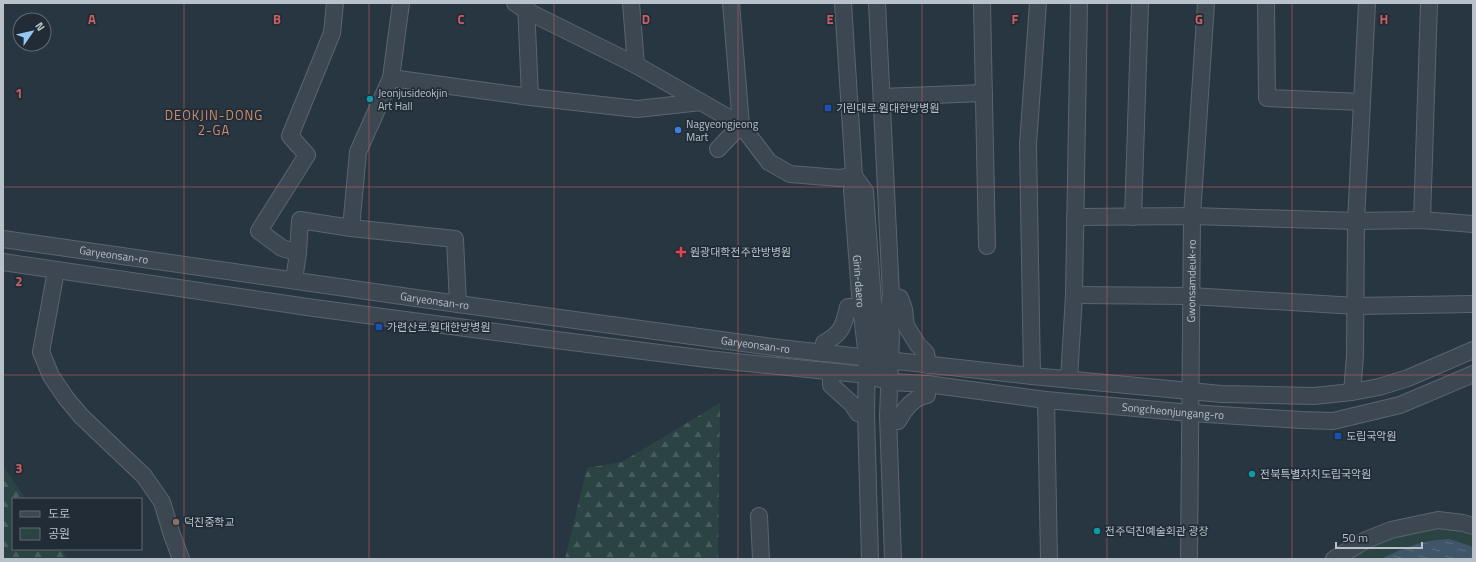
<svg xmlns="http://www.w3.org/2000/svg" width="1476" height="562" viewBox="0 0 1476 562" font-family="'Titillium Web','Noto Sans KR',sans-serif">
  <defs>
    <pattern id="forest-firs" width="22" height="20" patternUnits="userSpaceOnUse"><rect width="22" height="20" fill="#2b4443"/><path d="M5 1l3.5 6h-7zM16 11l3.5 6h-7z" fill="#485d5d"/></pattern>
    <pattern id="water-ripples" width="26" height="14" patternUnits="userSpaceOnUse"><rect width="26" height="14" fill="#3f5669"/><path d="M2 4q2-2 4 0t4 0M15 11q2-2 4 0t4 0" fill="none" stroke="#596d7d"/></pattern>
  </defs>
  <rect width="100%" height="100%" fill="#283641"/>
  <!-- forest -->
  <g fill="url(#forest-firs)">
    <polygon points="720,403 718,559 565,559 587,468 622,462"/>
    <polygon points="3,466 26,499 13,499 13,549 61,549 68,559 3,559"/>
  </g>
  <!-- park -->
  <polygon fill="#2b4443" points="1473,522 1473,559 1328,559 1355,542"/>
  <!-- water -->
  <path fill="url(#water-ripples)" d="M1449 539 1473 547V559H1381C1404 547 1424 540 1449 539Z"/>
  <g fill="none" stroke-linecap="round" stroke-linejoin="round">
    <!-- minor casing -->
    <g stroke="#5a656e" stroke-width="18">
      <g id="minor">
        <polyline points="515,3 527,11 636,65 631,3"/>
        <path id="s1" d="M843 3 854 176 852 190 861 307 867 357 866 414 870 559"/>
        <polyline points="877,3 891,295 889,306 891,337 888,416 893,559"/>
        <polyline points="982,3 987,246"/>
        <polyline points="1266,3 1267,98 1362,102"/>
        <polyline points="636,65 701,102"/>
        <polyline points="391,78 530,97 526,3"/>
        <polyline points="530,97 637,109 701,102 741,125 769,162 790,174 839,178 854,176 865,191 877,358 881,368"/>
        <polyline points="882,97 984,93"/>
        <polyline points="718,149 741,125 731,3"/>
        <polyline points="1075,217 1192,216 1356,221 1422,220 1473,224"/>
        <polyline points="1133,217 1140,3"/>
        <polyline points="1422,220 1429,3"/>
        <polyline points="351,228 358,152 391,78 401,3"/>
        <path id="s2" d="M3 239 458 304 780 348 1032 376 1221 394 1314 396 1352 392 1379 387 1408 378 1473 350"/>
        <polyline points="298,253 282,248 259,231 307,155 290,136 332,33 335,3"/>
        <path id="s3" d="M3 262 314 308 556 340 707 359 867 375 891 382 927 384 1046 400 1191 413 1301 420 1333 421 1400 405 1473 374"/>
        <polyline points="56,271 41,352 51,376 66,398 81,416 144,476 162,502 172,535 181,559"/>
        <polyline points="294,280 298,253 300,220 351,228 455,239 458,304"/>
        <polyline points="891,295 900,298 904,309 906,326 918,345 926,353 928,365"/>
        <polyline points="1074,295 1191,296 1356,306 1473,304"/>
        <path d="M822 353 824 343C842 333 843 327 848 307H861"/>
        <polyline points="831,372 831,385 852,404 858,413 866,414"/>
        <polyline points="1032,376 1028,144 1038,3"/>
        <polyline points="1069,379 1074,295 1079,3"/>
        <polyline points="1352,392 1355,356 1356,221 1367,3"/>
        <polyline points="1046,400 1049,559"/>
        <path d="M889 421H898C905 408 913 398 927 395V384"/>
        <polyline points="759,516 761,559"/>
        <path id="s4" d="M1189 559 1192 216 1206 3"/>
        <polyline points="1334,559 1366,540 1391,530 1438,520 1463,523 1473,526"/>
      </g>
    </g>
    <!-- minor -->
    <use href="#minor" stroke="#3c4751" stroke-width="16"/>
  </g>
  <!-- grid -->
  <path fill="none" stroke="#cc5e61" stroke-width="1" stroke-opacity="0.55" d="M184 3V559M369 3V559M554 3V559M738 3V559M922 3V559M1107 3V559M1292 3V559M3 187H1473M3 375H1473"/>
  <!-- markers -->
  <g fill="#0f9aa8" stroke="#212c36" stroke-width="1.5">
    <circle cx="370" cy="99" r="4"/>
    <circle cx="1252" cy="474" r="4"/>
    <circle cx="1097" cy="531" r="4"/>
  </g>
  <g fill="#1a4fb4" stroke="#212c36" stroke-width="1.5">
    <rect x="824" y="104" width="8" height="8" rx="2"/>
    <rect x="375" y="323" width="8" height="8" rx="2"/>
    <rect x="1334" y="432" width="8" height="8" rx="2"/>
  </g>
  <circle fill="#3f7fe0" stroke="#212c36" stroke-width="1.5" cx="678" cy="130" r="4"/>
  <path fill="#e0444e" stroke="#212c36" stroke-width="1.5" d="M679 246h4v4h4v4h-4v4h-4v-4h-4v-4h4z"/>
  <circle fill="#8d6e63" stroke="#212c36" stroke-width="1.5" cx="176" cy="522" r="4"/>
  <g text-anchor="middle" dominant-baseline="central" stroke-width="3.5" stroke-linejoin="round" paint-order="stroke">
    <!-- poi labels -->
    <g font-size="11" fill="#b9c2cb" stroke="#212c36" text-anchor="start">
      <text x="378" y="93">Jeonjusideokjin<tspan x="378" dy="13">Art Hall</tspan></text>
      <text x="836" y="108">기린대로.원대한방병원</text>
      <text x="686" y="124">Nagyeongjeong<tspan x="686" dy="13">Mart</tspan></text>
      <text x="690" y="252">원광대학전주한방병원</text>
      <text x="387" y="327">가련산로.원대한방병원</text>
      <text x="1346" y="436">도립국악원</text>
      <text x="1260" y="474">전북특별자치도립국악원</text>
      <text x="184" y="522">덕진중학교</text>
      <text x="1105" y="531">전주덕진예술회관 광장</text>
    </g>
    <!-- street labels -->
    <g font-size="11" fill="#b9c2cb" stroke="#212c36">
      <text stroke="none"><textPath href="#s2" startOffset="112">Garyeonsan-ro</textPath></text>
      <text stroke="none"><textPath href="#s1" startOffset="279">Girin-daero</textPath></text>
      <text stroke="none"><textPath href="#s4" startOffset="278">Gwonsamdeuk-ro</textPath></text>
      <text stroke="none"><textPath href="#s2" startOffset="436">Garyeonsan-ro</textPath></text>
      <text stroke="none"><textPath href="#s2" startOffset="760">Garyeonsan-ro</textPath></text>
      <text stroke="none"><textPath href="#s3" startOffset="1180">Songcheonjungang-ro</textPath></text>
    </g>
    <!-- quarter labels -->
    <g font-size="13" letter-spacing="1" fill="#d18d6e" stroke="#212c36">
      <text x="214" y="115">DEOKJIN-DONG<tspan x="214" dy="15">2-GA</tspan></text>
    </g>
  </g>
  <g font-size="13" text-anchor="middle" font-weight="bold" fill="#cc5e61" stroke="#212c36" stroke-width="3.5" stroke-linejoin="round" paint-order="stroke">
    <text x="92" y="24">A</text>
    <text x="277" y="24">B</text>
    <text x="461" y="24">C</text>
    <text x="646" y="24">D</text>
    <text x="830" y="24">E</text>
    <text x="1015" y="24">F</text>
    <text x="1199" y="24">G</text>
    <text x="1384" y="24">H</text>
    <text x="19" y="98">1</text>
    <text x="19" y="286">2</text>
    <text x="19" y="473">3</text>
  </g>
  <!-- border -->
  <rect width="1476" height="562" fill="none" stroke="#b9c2cb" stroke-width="8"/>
  <!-- legend -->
  <rect x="12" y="498" width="130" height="52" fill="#212c36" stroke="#5e6872"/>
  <rect x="20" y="511" width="20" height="6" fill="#3c4751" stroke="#5e6872"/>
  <text x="48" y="518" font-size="12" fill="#b9c2cb">도로</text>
  <rect x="20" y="528" width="20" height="12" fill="#2b4443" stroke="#5e6872"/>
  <text x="48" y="538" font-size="12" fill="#b9c2cb">공원</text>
  <!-- north arrow -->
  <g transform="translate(32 32) rotate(56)"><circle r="19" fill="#212c36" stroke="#5e6872"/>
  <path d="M0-3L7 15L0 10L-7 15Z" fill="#96c6f3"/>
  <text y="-6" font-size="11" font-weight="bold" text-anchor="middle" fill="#b9c2cb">N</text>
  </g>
  <!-- scale -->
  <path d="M1336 542v6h86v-6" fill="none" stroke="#b9c2cb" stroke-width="2"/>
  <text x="1342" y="542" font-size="12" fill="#b9c2cb" stroke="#212c36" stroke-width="3" paint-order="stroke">50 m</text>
</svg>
